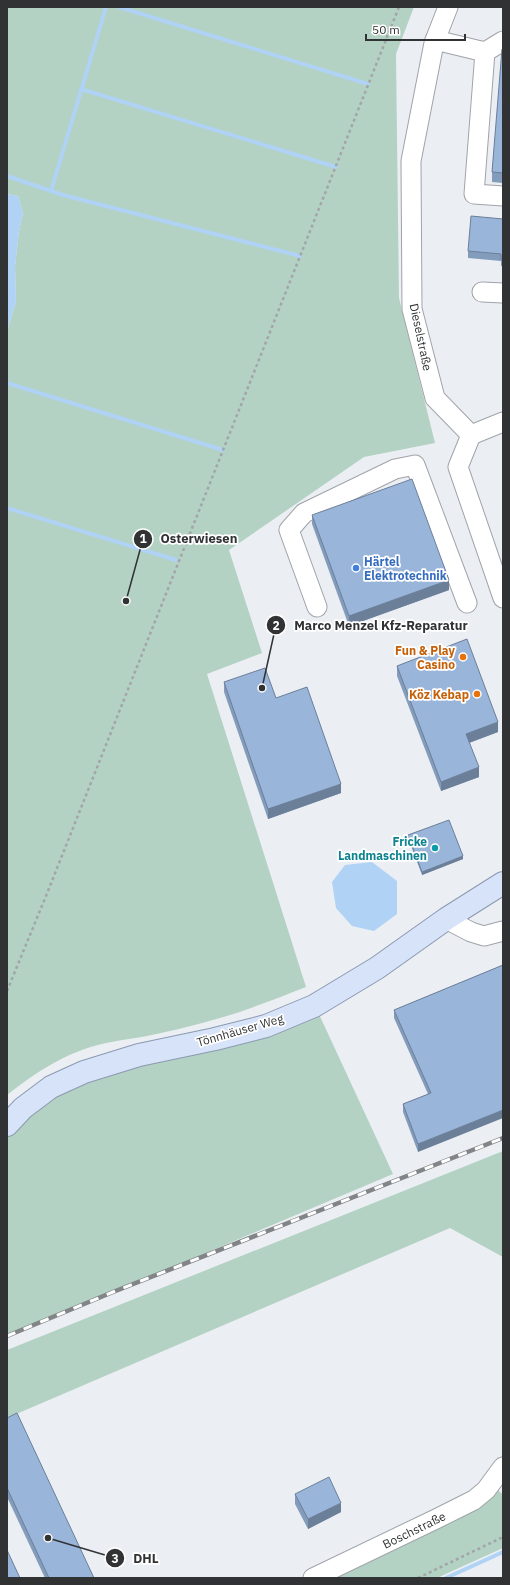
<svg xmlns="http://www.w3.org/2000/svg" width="510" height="1585" viewBox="0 0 510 1585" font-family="'IBM Plex Sans',sans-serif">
  <rect width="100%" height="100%" fill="#ebeff4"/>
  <!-- green -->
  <g fill="#b3d2c3">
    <path d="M7 7H414L396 54 399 298 435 443 364 457 229 550 262 653 207 674 306 987C273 1000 240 1013 206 1022 187 1027 167 1032 147 1036 125 1040 103 1042 82 1050 54 1060 30 1077 7 1095V331L16 302 15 266 19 231 23 213 18 196 7 194Z"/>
    <polygon points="318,1012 393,1174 7,1337 7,1134 26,1114 87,1078"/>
    <polygon points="503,1151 503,1257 450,1228 7,1418 7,1350"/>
    <polygon points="495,1487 503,1495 503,1548 437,1578 330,1578"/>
  </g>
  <!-- water -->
  <g fill="#afd2f5">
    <polygon points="7,194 18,196 23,213 19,231 15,266 16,302 7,331"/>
    <polygon points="372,862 397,881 397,914 374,931 352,926 336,908 332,882 345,865"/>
  </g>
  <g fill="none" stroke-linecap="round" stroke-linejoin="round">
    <!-- stream -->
    <g stroke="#afd2f5" stroke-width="4">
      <polyline points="119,7 368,84"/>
      <polyline points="81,89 336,167"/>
      <polyline points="7,176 63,195 300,256"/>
      <polyline points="51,191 106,7"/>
      <polyline points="7,383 223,450"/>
      <polyline points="7,508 176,560"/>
      <polyline points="446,1578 503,1552"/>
    </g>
    <!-- minor casing -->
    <g stroke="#a0a3a9" stroke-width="21">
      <g id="minor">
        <polyline points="448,7 434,43 411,161 412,309 435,398 471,435 458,467 503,598"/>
        <polyline points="435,40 485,52 503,41"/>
        <polyline points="485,52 474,194 503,196"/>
        <polyline points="482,292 503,293"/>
        <polyline points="471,435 503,422"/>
        <polyline points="317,607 289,530 304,513 395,469 415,465 467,603"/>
        <polyline points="446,919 471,932 484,936 503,931"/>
        <polyline points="313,1578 436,1519 474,1500 486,1490 503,1467"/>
      </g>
    </g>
    <!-- major casing -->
    <g stroke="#8b99b0" stroke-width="24">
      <polyline id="major" points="7,1125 23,1108 51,1087 84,1072 139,1055 215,1039 266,1026 314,1006 377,968 446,919 503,883"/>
    </g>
    <!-- path -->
    <g stroke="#a2a5a9" stroke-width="2.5" stroke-dasharray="3 3" stroke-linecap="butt">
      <polyline points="7,991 46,896 399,7"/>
      <polyline points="418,1578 503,1537"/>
    </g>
    <!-- minor -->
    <use href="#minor" stroke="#fff" stroke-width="19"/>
    <!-- major -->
    <use href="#major" stroke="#d7e3f8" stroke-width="22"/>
    <!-- rail casing -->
    <g stroke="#828588" stroke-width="4.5">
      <polyline id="rail" points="7,1336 113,1292 503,1138"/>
    </g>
    <!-- rail -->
    <use href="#rail" stroke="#fff" stroke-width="3" stroke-dasharray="9" stroke-linecap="butt"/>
  </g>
  <!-- wall -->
  <g fill="#849cbb">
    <polygon points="503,49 503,183 492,182 492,172"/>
    <polygon points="503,219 503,266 501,266 501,261 468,258 468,251"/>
    <polygon points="312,515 449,590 349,626 312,524"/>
    <polygon points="397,666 498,732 469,743 479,777 441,791 397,676"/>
    <polygon points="224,682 341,793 268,819 224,692"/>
    <polygon points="408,835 463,859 422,875 408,838"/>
    <polygon points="503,965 418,1152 403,1112 403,1104 428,1094 394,1018 394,1010"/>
    <polygon points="7,1418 94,1578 45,1578 7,1497"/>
    <polygon points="295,1494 341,1512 308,1529 295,1504"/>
  </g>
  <!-- shaded-wall -->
  <g fill="#6c7f99">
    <polygon points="449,580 449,590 349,626 349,616"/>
    <polygon points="498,722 498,732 466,744 466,734"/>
    <polygon points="479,767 479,777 441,791 441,782"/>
    <polygon points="341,784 341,793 268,819 268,809"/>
    <polygon points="463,856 463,859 422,875 422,872"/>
    <polygon points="503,1110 503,1118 418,1152 418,1144"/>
    <polygon points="341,1503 341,1512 308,1529 308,1519"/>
  </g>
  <!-- building -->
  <g fill="#9ab5da" stroke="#6c7f99">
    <polygon points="502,49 503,49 503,173 492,172"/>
    <polygon points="471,216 503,219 503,259 501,259 501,254 468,251"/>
    <polygon points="412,479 449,580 349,616 312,515"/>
    <polygon points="467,639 498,722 466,734 479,767 441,782 397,666"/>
    <polygon points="265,668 276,698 307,687 341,784 268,809 224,682"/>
    <polygon points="449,820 463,856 422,872 408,835"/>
    <polygon points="503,965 503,1110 418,1144 403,1104 431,1093 394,1010"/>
    <polygon points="17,1413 94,1578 49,1578 7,1488 7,1418"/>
    <polygon points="329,1477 341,1503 308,1519 295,1494"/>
    <polygon points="7,1550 20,1578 7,1578"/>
  </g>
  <!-- markers -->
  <circle fill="#3f7fe0" stroke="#fff" stroke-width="1.5" cx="356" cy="568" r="4"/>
  <g fill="#e8710a" stroke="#fff" stroke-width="1.5">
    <circle cx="463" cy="657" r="4"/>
    <circle cx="477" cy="694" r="4"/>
  </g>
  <circle fill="#0f9aa8" stroke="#fff" stroke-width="1.5" cx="435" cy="848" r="4"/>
  <g text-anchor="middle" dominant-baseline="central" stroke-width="3.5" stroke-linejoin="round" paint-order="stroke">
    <!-- street labels -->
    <g font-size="12" fill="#303234" stroke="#fff">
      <text transform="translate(421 337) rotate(78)">Dieselstraße</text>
      <text transform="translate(240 1030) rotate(-16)">Tönnhäuser Weg</text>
      <text transform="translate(414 1530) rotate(-26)">Boschstraße</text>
    </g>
    <!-- shop labels -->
    <g font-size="12" font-weight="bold" fill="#366cbe" stroke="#fff" text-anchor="start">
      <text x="364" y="561">Härtel<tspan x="364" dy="14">Elektrotechnik</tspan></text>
    </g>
    <!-- food labels -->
    <g font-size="12" font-weight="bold" fill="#c56008" stroke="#fff" text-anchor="end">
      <text x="455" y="650">Fun &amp; Play<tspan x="455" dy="14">Casino</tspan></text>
      <text x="469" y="694">Köz Kebap</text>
    </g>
    <!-- culture labels -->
    <g font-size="12" font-weight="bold" fill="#0d838f" stroke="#fff" text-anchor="end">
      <text x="427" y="841">Fricke<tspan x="427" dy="14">Landmaschinen</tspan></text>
    </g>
  </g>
  <!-- callouts -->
  <path fill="none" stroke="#303234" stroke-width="1.5" d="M126 601L143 539M262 688L276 625M48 1538L115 1558"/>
  <g fill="#303234" stroke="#fff" stroke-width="1.5">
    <circle cx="126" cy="601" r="4"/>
    <circle cx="262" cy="688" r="4"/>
    <circle cx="48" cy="1538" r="4"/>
    <circle cx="143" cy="539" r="10"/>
    <circle cx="276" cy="625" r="10"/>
    <circle cx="115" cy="1558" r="10"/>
  </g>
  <g font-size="12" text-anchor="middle" font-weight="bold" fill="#fff">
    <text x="143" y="543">1</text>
    <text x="276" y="630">2</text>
    <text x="115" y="1563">3</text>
  </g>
  <g font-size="13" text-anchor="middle" font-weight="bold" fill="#303234" stroke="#fff" stroke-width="3.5" stroke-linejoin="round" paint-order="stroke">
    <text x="199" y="543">Osterwiesen</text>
    <text x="381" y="630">Marco Menzel Kfz-Reparatur</text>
    <text x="146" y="1563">DHL</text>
  </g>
  <!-- border -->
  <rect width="510" height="1585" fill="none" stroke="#303234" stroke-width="16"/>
  <!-- scale -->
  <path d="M366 34v6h99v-6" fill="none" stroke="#303234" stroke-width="2"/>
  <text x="372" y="34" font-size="12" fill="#303234" stroke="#ffffff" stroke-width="3" paint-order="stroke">50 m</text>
</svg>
